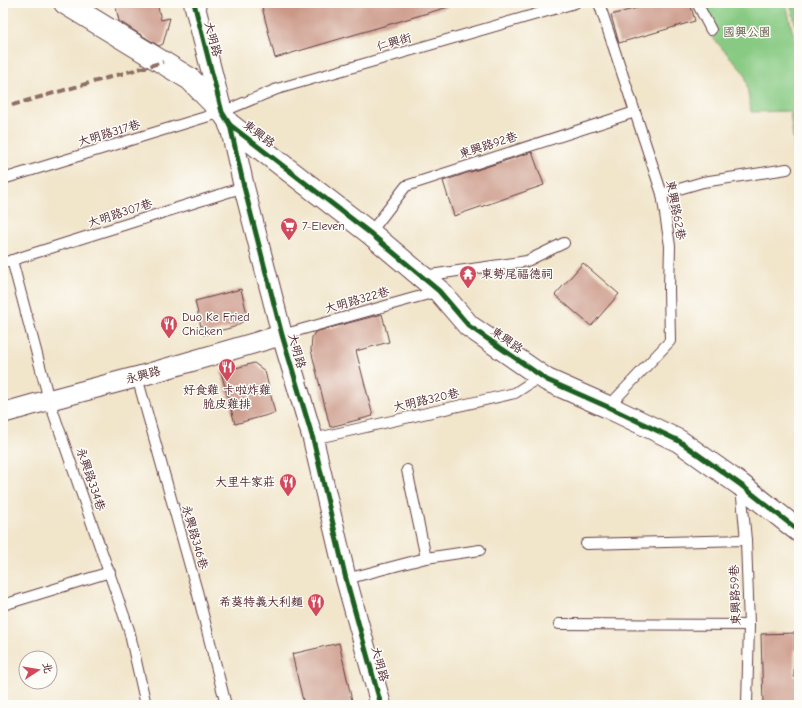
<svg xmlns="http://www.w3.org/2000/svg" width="802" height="708" viewBox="0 0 802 708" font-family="'Comic Neue','LXGW WenKai TC',sans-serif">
  <rect width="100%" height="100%" fill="#fdfcf7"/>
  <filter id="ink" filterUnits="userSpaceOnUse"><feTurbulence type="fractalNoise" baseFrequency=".025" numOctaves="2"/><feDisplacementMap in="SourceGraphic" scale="8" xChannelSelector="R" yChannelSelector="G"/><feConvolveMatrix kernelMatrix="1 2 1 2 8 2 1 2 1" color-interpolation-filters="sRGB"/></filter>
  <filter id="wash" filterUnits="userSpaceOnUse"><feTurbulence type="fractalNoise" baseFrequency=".012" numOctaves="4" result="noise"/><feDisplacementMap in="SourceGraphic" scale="16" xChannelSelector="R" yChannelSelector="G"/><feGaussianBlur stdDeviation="0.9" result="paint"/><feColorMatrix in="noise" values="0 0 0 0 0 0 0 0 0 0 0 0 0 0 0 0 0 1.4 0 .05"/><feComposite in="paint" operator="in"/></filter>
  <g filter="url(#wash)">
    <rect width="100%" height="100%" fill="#f1e5ca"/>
    <!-- green -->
    <g fill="#88ca83" stroke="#697457">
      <polygon points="704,3 786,3 792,30 799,48 799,190 790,111 751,112 745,74 713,38 716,28"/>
      <polygon points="790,3 799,3 799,38"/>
    </g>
    <g id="blocks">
      <!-- building -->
      <g fill="#cb9887">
        <polygon points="115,3 157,3 161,20 170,18 163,44 159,46 119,21"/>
        <polygon points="261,3 448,3 448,7 275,58"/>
        <polygon points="655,3 690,3 695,21 619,43 611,15"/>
        <polygon points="532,152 544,185 454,216 443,181"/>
        <polygon points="583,263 619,294 591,326 555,295"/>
        <polygon points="241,289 247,314 245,320 234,327 203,335 195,301"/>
        <polygon points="382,314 389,342 356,351 373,416 330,427 311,350 312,337 315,332"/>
        <polygon points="254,363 265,371 275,413 235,424 221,372"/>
        <polygon points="795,633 794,677 799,677 799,705 763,705 761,634"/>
        <polygon points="339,643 353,705 304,705 292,654"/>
      </g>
    </g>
  </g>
  <g filter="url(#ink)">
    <use href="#blocks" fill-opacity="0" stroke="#633d43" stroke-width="1"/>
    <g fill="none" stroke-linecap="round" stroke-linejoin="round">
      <!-- lane casing -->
      <g stroke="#633d43" stroke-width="12">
        <g id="lane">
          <polyline points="599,3 662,194 670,246 669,289 670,341 608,407"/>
          <polyline points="697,3 711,30"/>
          <polyline points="3,179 222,112 277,89 575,3"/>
          <polyline points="662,194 703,182 787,169"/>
          <polyline points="370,233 406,186 635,112"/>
          <polyline points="12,260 49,400 129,630 146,705"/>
          <polyline points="3,263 244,187"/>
          <polyline points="423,276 527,261 564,243"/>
          <polyline points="282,335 439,291"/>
          <polyline points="137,377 197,591 226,705"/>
          <polyline points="313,439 515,393 541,376"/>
          <polyline points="407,470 426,558"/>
          <polyline points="741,487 746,540 749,625 747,705"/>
          <polyline points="586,544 746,540"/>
          <polyline points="346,579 426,558 480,550"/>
          <polyline points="3,605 110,572"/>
          <polyline points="559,624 749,625"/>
        </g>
      </g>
      <!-- street casing -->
      <g stroke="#633d43" stroke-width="22">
        <g id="street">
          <polyline points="194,3 222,112 230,125 244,187 282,335 313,439 346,579 381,705"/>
          <polyline points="3,413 49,400 137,377 282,335"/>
        </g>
      </g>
      <!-- secondary casing -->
      <g stroke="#633d43" stroke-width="24">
        <g id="secondary">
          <polyline points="65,3 190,79 222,112"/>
          <polyline points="230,125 370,233 439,291 469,326 547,380 608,407 679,441 741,485 799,531"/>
        </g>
      </g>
      <!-- lane -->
      <use href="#lane" stroke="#fff" stroke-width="10"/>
      <!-- street -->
      <use href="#street" stroke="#fff" stroke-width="20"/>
      <!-- secondary -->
      <use href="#secondary" stroke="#fff" stroke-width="22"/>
      <!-- quiet -->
      <polyline stroke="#8d6e63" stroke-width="4" stroke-dasharray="8 4" stroke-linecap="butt" points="12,105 163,62"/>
      <!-- cycleway casing -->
      <g stroke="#fdfcf7" stroke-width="8">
        <g id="cycleway">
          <polyline points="194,3 222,112 230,125 244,187 282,335 313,439 346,579 381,705"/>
          <polyline points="230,125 370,233 439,291 469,326 547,380 608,407 679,441 741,485 799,531"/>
        </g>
      </g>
      <!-- cycleway -->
      <use href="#cycleway" stroke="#1b5e20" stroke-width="5"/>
    </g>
  </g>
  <!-- icons -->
  <defs>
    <g id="supermarket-pin" transform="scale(0.9)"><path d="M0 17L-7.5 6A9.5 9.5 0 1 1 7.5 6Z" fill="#d1495b" stroke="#fdfcf7"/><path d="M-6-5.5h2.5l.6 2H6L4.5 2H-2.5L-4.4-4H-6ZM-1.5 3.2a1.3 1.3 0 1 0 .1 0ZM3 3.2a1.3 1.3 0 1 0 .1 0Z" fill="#fff"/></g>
    <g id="temple-pin" transform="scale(0.9)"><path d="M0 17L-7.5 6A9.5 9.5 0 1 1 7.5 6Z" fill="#d1495b" stroke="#fdfcf7"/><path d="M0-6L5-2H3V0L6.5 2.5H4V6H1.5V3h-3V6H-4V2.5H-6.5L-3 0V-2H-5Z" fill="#fff"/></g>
    <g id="restaurant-pin" transform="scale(0.9)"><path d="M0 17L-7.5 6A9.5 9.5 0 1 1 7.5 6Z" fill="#d1495b" stroke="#fdfcf7"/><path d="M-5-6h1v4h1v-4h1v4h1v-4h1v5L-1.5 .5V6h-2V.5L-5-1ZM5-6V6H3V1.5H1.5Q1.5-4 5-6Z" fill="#fff"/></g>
  </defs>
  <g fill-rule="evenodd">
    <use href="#supermarket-pin" x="289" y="226"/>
    <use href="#temple-pin" x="468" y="274"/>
    <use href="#restaurant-pin" x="169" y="324"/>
    <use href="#restaurant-pin" x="227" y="367"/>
    <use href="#restaurant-pin" x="288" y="482"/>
    <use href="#restaurant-pin" x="316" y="602"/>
  </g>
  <g text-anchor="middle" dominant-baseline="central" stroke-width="3" stroke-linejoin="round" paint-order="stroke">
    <!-- park labels -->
    <g font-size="12" fill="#605b4a" stroke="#fdfcf7">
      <text x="747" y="32">國興公園</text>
    </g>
    <!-- street labels -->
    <g font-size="12" fill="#4a1f2b" stroke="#fdfcf7">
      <text transform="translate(213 39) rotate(75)">大明路</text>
      <text transform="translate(394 42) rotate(-16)">仁興街</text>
      <text transform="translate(109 133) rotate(-17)">大明路317巷</text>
      <text transform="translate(259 134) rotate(37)">東興路</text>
      <text transform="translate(488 145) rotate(-18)">東興路92巷</text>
      <text transform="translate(676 210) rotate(79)">東興路62巷</text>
      <text transform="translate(120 213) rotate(-18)">大明路307巷</text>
      <text transform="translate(357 300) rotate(-16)">大明路322巷</text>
      <text transform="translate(507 340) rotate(35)">東興路</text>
      <text transform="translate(297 351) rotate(74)">大明路</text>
      <text transform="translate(143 375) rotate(-15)">永興路</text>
      <text transform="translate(426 400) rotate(-13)">大明路320巷</text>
      <text transform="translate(91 479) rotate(71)">永興路334巷</text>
      <text transform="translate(195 537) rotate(74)">永興路346巷</text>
      <text transform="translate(735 595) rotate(-92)">東興路59巷</text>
      <text transform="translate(380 664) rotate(75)">大明路</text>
    </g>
    <!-- poi labels -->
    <g font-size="12" fill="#4a1f2b" stroke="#fdfcf7" text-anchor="start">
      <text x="302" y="226">7-Eleven</text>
      <text x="481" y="274">東勢尾福德祠</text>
      <text x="182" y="317">Duo Ke Fried<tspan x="182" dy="14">Chicken</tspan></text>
      <text x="227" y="390" text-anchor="middle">好食雞 卡啦炸雞<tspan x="227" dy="14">脆皮雞排</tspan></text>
      <text x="275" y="482" text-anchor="end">大里牛家莊</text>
      <text x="303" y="602" text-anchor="end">希葵特義大利麵</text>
    </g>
  </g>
  <!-- margin -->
  <rect width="802" height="708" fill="none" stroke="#fdfcf7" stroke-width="16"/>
  <!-- north arrow -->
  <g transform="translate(38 670) rotate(78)"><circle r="19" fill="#fdfcf7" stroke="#b5a4a5"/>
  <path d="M0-3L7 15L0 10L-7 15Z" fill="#d1495b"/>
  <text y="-6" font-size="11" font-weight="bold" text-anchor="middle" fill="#4a1f2b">北</text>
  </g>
</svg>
